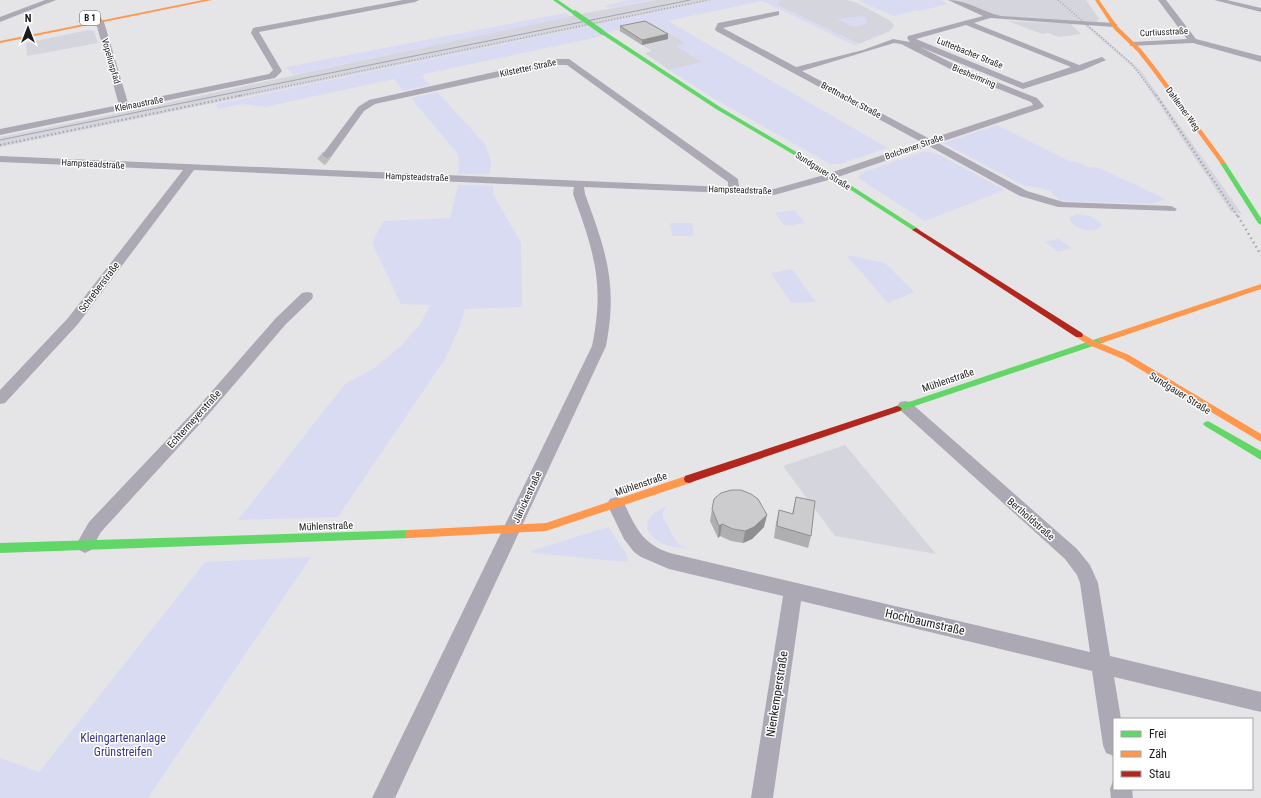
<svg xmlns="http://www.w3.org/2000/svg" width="1261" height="798" viewBox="0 0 1261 798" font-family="'Roboto Condensed',sans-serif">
  <rect width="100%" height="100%" fill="#e5e5e8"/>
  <!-- built -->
  <g fill="#d4d5dd">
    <polygon points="656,0 714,0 0,147 0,137 139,109 549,20"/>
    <polygon points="779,0 847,0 857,3 889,20 894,25 893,28 890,31 859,44 777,5"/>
    <polygon points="952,0 1086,0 1099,19 1097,22 1084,21 1141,71 1242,214 1231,212 1137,71 1082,23 990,16"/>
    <polygon points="1008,21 1071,24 1081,34 1059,37 1048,33 1042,34"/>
    <polygon points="651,22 687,44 677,46 703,62 669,70 645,53 652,51 618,30"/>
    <polygon points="88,30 94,31 98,43 27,56 26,43"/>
    <polygon points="845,445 936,554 835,536 783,466"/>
  </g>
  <!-- green -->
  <g fill="#d9dbf2">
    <polygon points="628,0 653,0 609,8 604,6"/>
    <polygon points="714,0 779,0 777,5 859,44 856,46 762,1 668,21 888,148 840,164 830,164 713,98 669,70 702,62 676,46 686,43 651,22 612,31 603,36 425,74 422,77 430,85 403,91 394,79 265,107 243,104 218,109 216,104"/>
    <polygon points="865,0 941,0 948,4 920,11 903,4 917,10 894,16 859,1"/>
    <polygon points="565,13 570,17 293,75 286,67"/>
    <polygon points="860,16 866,18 867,24 854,27 837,19"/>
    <polygon points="437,92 484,143 491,160 490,174 458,174 459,159 457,153 411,98"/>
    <polygon points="997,125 1071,162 1074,161 1088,167 1099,168 1166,199 1153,204 1060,201 1050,191 1040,188 1025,186 943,143"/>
    <polygon points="925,151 936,153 1005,190 925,221 858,178 861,173"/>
    <polygon points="458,185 493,186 493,194 521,243 522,307 465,309 460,326 445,359 338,517 238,520 345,384 373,369 401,346 421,323 430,305 401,304 372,243 383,221 450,218"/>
    <polygon points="795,210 805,223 785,226 775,213"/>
    <path d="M1076 214 1090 216 1101 223V227C1093 234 1072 229 1069 218Z"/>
    <polygon points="670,223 692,223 694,236 672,236"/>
    <polygon points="1059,239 1072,248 1058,252 1045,242"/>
    <polygon points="846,255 885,263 914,292 888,303"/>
    <polygon points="792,269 816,302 791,303 771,273"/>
    <path d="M668 506 663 511V517L677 543 688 549C679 547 668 547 660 542 637 529 648 512 668 506Z"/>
    <polygon points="608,527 626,553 628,561 626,562 533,553 531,551"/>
    <polygon points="311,557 148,798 0,798 0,758 39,772 205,562"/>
  </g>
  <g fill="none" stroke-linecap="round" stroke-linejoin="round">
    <!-- street-tunnel -->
    <polyline stroke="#bdbdbf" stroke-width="10" stroke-dasharray="10 5" stroke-linecap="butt" points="321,162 327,155"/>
    <!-- street -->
    <g fill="#aca9b5" fill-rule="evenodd">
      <polygon points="45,0 56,0 0,22 0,17"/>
      <polygon points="403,0 419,0 415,2 259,32 282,71 275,78 0,135 0,129 119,105 96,23 91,17 92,15 98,15 104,22 128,103 269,74 273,70 251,33 253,28"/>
      <path d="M948 0C967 0 983 12 1001 16L1114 23 1118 25 1114 27 990 18 974 23 1079 65 1102 57 1106 60 1083 70 1023 89 920 47 964 69 1037 98 1044 106 1042 108 938 143 1027 191 1063 202 1171 206 1177 209 1175 211 1058 207 1020 196 929 146 832 179 774 195 584 187 585 194C606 251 618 284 606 346L395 798H372L592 346C605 284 594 252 573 194L574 187 194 170 78 324 5 403 0 404V390L68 318 183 170 0 162V156L728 187V182L567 65H553L375 104 364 111 331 157 327 158 322 155 358 107 369 100 553 59H569L738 179 739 187 774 189 824 175 921 142 716 31 715 29 718 23 779 11V15L723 28 796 67 863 50 893 39 910 42 907 38 908 36 983 16ZM966 25 1071 67 1023 83 916 39ZM894 43 901 44 958 73 1031 102 1033 105 930 139 802 71Z"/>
      <polygon points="1158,0 1166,0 1196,39 1261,56 1261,62 1193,43 1130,46 1130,42 1133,42 1187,39"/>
      <polygon points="1214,0 1227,0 1261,8 1261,12"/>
      <polygon points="307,292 312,293 313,296 312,299 286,324 208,415 101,532 91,550 85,553 79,550 76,545 89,522 198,407 276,318 302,293"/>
      <path d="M905 401 910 402 1077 549 1090 565 1098 583 1110 656 1261 692V712L1114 677 1121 719H1114V756L1106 753 1103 745 1092 671 801 601 773 798H751L783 596 669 569 641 557 634 552 624 539 607 504 610 499 616 497 622 499C635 525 640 543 670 553L1090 652 1080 583 1077 575 1065 559 900 410 897 406 900 402Z"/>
      <polygon points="1113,781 1114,789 1132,789 1133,798 1111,798 1110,789"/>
    </g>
    <!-- fast -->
    <g fill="#63d668" fill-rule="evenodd">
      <polygon points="553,0 558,0 577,13 573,14"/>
      <polygon points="600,31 604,31 720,107 827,170 920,230 916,232 914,231 823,172 716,109 600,33"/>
      <polygon points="1221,162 1225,162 1261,218 1261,225 1258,223 1220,163"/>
      <polygon points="1102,337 1106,340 1105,342 900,411 894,411 892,409 894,407"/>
      <polygon points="1208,421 1261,451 1261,460 1205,426 1203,424 1205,422"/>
      <polygon points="410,530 414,531 415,534 414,537 410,538 0,553 0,543"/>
    </g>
    <!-- slow -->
    <g fill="#ff974d" fill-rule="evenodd">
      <polygon points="203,0 212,0 0,43 0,41"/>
      <polygon points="1095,0 1099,0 1118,27 1141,49 1156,68 1225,162 1225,164 1221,164 1152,70 1137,51 1114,29"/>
      <polygon points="1261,284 1261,289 1105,342 1102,343 1098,340 1099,338"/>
      <polygon points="1079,332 1095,341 1129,355 1261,434 1261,442 1123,359 1089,345 1076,337 1075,335"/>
      <polygon points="689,475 693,476 694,479 693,482 546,531 410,538 406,537 405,534 406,531 410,530 546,523"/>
    </g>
    <!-- jam -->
    <g fill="#b3261e" fill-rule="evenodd">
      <polygon points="916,228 1082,333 1083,335 1082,337 1076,337 914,231 912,230"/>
      <polygon points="897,406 900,407 902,409 900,411 689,483 685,482 684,479 685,476"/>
    </g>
    <!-- tram -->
    <polyline stroke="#a5a4ac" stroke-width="1" points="0,140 690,0"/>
    <!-- rail-far2 -->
    <g stroke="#a5a4ac" stroke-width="1.5" stroke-dasharray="1 2" stroke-linecap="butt">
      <polyline points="1058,0 1131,63 1156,96"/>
      <polyline points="238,96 708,0"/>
    </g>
    <!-- rail-far1 -->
    <g stroke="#a5a4ac" stroke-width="2" stroke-dasharray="1.5 2.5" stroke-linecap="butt">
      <polyline points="1156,95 1238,217"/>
      <polyline points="0,145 243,95"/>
    </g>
    <!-- rail -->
    <polyline stroke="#a5a4ac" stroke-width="2.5" stroke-dasharray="1.5 3.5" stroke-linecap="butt" points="1238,216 1261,255"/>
    <!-- fast-bridge -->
    <polyline stroke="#63d668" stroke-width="5" points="575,13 602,32"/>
  </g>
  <!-- wall -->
  <g fill="#afafb1">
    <polygon points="620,26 668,39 642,45 620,31"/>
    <polygon points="796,497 811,536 808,548 774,538 776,523 779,510 792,514"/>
    <polygon points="712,509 764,527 752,539 743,543 731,541 720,536 718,538 710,521"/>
  </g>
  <!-- shaded-wall -->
  <g fill="#8f8f90">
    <polygon points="668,34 668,39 642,45 642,40"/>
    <polygon points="767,515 764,527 752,539 743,543 745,531"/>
    <polygon points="722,524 720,536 718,538 719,526"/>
  </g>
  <!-- building -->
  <g fill="#ccccce" stroke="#8f8f90">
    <polygon points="645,21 668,34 642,40 620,26"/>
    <polygon points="731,490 741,490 751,494 758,499 767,515 754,527 745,531 733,529 722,524 719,526 712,509 714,499 721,493"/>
    <polygon points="796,497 815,501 811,536 777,526 779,510 793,514"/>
  </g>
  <g text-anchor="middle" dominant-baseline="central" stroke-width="3" stroke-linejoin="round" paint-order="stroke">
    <!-- shield labels -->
    <rect fill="#fff" stroke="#5f5f61" stroke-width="1" x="80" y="11" width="20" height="14" rx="3"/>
    <g font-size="9" font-weight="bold" fill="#1b1b1d">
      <text x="90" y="18">B 1</text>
    </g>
    <!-- far-street labels -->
    <g font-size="9" fill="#1b1b1d" stroke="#fff">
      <text transform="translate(1164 32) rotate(-3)">Curtiusstraße</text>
      <text transform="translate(970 53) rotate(22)">Lutterbacher Straße</text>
      <text transform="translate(111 61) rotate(74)">Vopeliuspfad</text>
      <text transform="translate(528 68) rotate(-12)">Kilstetter Straße</text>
      <text transform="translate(974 76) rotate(23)">Biesheimring</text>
      <text transform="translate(851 100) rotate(28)">Brettnacher Straße</text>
      <text transform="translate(139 104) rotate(-11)">Kleinaustraße</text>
      <text transform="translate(1183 109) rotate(54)">Dahlemer Weg</text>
      <text transform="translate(914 147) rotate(-19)">Bolchener Straße</text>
      <text transform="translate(93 164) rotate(3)">Hampsteadstraße</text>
      <text transform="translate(823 171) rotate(32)">Sundgauer Straße</text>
      <text transform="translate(417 177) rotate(2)">Hampsteadstraße</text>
      <text transform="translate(740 190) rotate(2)">Hampsteadstraße</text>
    </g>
    <!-- street labels -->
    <g font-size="10" fill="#1b1b1d" stroke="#fff">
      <text transform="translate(99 287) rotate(-53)">Schreberstraße</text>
      <text transform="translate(948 380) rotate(-19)">Mühlenstraße</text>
      <text transform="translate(1180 393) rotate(32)">Sundgauer Straße</text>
      <text transform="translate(194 419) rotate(-48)">Echtermeyerstraße</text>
      <text transform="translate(641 484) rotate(-19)">Mühlenstraße</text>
      <text transform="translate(527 497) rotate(-65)">Jänickestraße</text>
      <text transform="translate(1031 519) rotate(41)">Bertholdstraße</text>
      <text transform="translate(326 526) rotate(-2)">Mühlenstraße</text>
    </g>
    <!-- near-street labels -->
    <g font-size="12" fill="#1b1b1d" stroke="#fff">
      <text transform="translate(925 622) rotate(13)">Hochbaumstraße</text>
      <text transform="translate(777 694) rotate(-81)">Nienkemperstraße</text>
    </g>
    <!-- near-park labels -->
    <g font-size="12" fill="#393682" stroke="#fff">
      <text x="123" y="738">Kleingartenanlage<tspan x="123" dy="14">Grünstreifen</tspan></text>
    </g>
  </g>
  <!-- legend -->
  <rect x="1113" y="718" width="140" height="72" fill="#ffffff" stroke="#a4a4a5"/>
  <rect x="1121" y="731" width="20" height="6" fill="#63d668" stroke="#a4a4a5"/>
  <text x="1149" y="738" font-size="12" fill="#1b1b1d">Frei</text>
  <rect x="1121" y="751" width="20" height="6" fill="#ff974d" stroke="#a4a4a5"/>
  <text x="1149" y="758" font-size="12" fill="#1b1b1d">Zäh</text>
  <rect x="1121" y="771" width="20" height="6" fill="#b3261e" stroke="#a4a4a5"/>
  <text x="1149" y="778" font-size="12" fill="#1b1b1d">Stau</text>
  <!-- north arrow -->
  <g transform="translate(28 28)" stroke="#ffffff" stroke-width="3" paint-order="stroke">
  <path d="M0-3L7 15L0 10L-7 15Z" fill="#1b1b1d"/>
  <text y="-6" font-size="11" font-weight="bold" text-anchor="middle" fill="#1b1b1d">N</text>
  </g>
</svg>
